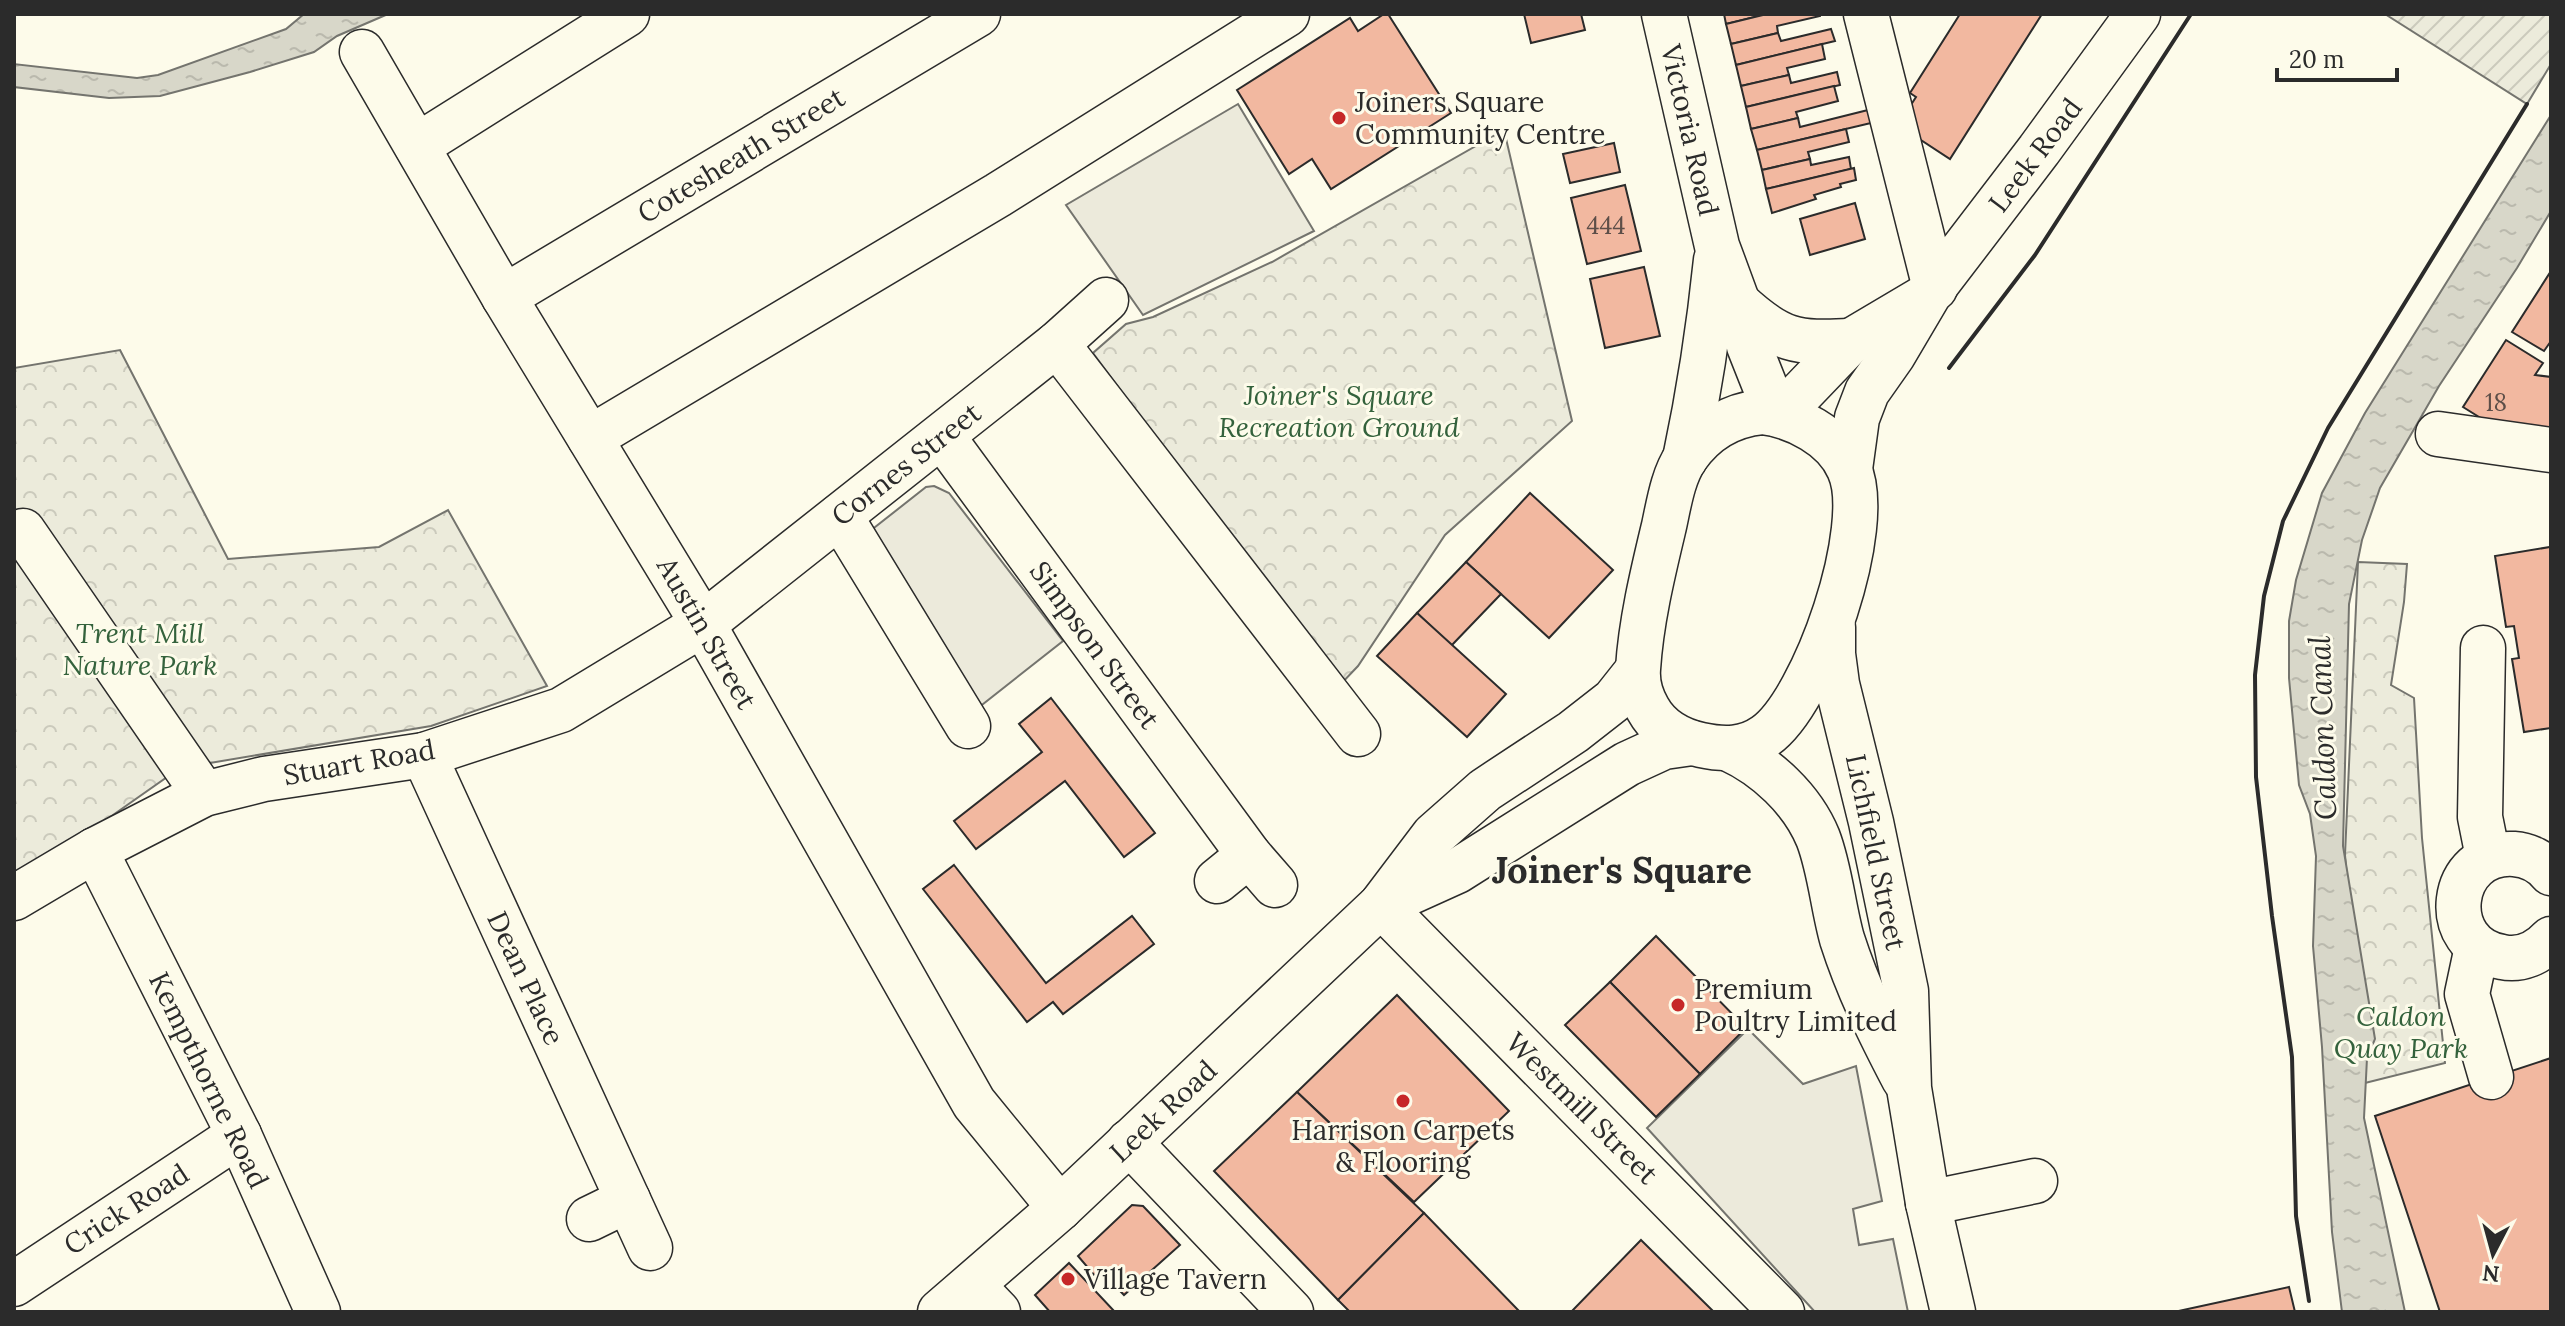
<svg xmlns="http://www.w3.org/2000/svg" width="2565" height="1326" viewBox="0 0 2565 1326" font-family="Lora,serif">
  <defs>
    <pattern id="park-crowns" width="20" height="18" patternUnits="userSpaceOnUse" patternTransform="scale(2)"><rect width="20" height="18" fill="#ecebdb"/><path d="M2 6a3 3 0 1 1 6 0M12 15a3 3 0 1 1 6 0" fill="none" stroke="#cbcabc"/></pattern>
    <pattern id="garden-furrows" width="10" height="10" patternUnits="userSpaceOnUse" patternTransform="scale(2)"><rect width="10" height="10" fill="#ecebdb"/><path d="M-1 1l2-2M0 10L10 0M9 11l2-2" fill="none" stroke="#cbcabc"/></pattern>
    <pattern id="water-ripples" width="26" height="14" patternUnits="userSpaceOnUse" patternTransform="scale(2)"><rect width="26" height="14" fill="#d8d7c9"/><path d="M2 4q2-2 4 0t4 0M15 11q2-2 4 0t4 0" fill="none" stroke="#bab9ad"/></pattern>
  </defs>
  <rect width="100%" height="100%" fill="#fdfbea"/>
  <!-- park -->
  <g fill="url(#park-crowns)" stroke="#74746e" stroke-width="2">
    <polygon points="1504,130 1572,421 1445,535 1358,666 1339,686 1093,353 1126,324 1153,317 1272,262"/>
    <polygon points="120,350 228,559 379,547 448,510 547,686 431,726 180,768 76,841 14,876 14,368"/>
    <polygon points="2358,562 2407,564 2404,602 2391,685 2414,698 2422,838 2445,1063 2365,1083 2345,855"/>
  </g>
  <!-- garden -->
  <polygon fill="url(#garden-furrows)" stroke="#74746e" stroke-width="2" points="2385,14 2551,14 2551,64 2527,104"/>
  <!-- parking -->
  <g fill="#eceadb" stroke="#74746e" stroke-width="2">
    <polygon points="1238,104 1314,231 1143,315 1066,205"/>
    <polygon points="934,486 949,493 1063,641 978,708 865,535 926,487"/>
    <polygon points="1748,1029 1803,1084 1856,1066 1882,1201 1853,1209 1859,1245 1893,1239 1908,1312 1815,1312 1647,1128"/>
  </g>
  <!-- water -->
  <g fill="url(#water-ripples)" stroke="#74746e" stroke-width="2">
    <polygon points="304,14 388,14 337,36 314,52 250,72 160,96 109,98 14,87 14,64 137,78 158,75 286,29"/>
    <polygon points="2551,115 2551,211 2517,268 2439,386 2380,488 2362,540 2349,604 2343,846 2375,1039 2367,1058 2364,1118 2405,1312 2342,1312 2332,1232 2322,1047 2313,946 2316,856 2310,814 2299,785 2289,678 2289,621 2296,580 2322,493 2365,413"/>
  </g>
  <!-- building -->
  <g fill="#f2b8a0" stroke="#2b2b2b" stroke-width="2">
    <polygon points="1384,14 1388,14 1451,113 1331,189 1312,159 1289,174 1237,90 1350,18 1358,31"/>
    <polygon points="1524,14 1581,14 1585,30 1531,43"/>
    <polygon points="1724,14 1767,14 1726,24"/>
    <polygon points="1767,14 1820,14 1820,16 1777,26 1778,33 1731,44 1726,24"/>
    <polygon points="1960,14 2042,14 1950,159 1898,125 1916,97 1910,93"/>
    <polygon points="1831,29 1835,41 1736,65 1731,44 1778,33 1781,41"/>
    <polygon points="1822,44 1825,59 1787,68 1789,75 1741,86 1736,65"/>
    <polygon points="1837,72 1840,85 1746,107 1741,86 1789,75 1791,83"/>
    <polygon points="1834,86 1838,101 1796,112 1798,118 1751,129 1746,107"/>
    <polygon points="1868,110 1871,123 1757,150 1751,129 1798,118 1800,127"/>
    <polygon points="1846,129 1849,142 1808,152 1810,159 1762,170 1757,150"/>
    <polygon points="1614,143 1620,172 1570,183 1563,154"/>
    <polygon points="1849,157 1851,169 1766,189 1762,170 1810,159 1811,165"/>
    <polygon points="1854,168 1856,180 1840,184 1841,187 1814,195 1816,199 1772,213 1766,189"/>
    <polygon points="1625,185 1641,251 1587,264 1571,198"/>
    <polygon points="1855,203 1865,239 1810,255 1800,219"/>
    <polygon points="1644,267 1660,336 1605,348 1590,279"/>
    <polygon points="2551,271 2551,341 2544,351 2512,332"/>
    <polygon points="2506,340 2543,363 2535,375 2551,377 2551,437 2500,430 2463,407"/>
    <polygon points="1530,493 1613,570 1549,638 1466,562"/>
    <polygon points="2550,547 2551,728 2524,732 2512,659 2519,658 2514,626 2506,627 2495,556"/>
    <polygon points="1466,562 1501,594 1451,646 1417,613"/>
    <polygon points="1417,613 1506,694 1467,737 1377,656"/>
    <polygon points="1051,698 1155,833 1124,857 1065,781 976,849 954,821 1042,752 1019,724"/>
    <polygon points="954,865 1046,983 1132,916 1154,944 1063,1014 1053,1002 1027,1022 923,889"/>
    <polygon points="1656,936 1746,1028 1700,1074 1610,982"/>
    <polygon points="1610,982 1700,1074 1656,1117 1565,1025"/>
    <polygon points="1397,995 1509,1111 1414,1202 1297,1092"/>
    <polygon points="2551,1058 2551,1312 2440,1312 2375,1116"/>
    <polygon points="1297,1092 1424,1213 1338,1300 1214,1171"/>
    <polygon points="1132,1205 1143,1206 1180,1245 1124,1295 1100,1270 1095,1276 1078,1256"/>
    <polygon points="1424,1213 1520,1312 1350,1312 1338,1300"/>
    <polygon points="1641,1240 1714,1312 1571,1312"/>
    <polygon points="1069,1263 1115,1312 1050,1312 1035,1295"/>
    <polygon points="2289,1287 2295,1312 2174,1312"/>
  </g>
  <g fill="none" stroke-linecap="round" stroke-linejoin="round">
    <!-- minor casing -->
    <g stroke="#2b2b2b" stroke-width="47">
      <g id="minor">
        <polyline points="1866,14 1935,288"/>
        <polyline points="362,52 504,297 703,624 974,1103 1060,1208"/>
        <polyline points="417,146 627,14"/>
        <polyline points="504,297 978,14"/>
        <polyline points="1057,344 1358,734"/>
        <polyline points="2438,434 2551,450"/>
        <polyline points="942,436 1249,855 1275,885"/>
        <polyline points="590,438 998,195 1287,14"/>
        <polyline points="840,516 968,726"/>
        <polyline points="23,531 204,794"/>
        <polyline points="2483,648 2480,817 2488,857"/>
        <polyline points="424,755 650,1248"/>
        <polyline points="95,850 239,1135 318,1312"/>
        <path d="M2551 873C2542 862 2528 855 2514 854 2448 850 2437 946 2502 957 2521 961 2538 953 2551 939"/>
        <polyline points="1217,881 1249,855"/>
        <polyline points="14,898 95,850 204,794 264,779 424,755 561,710 703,624 1057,344 1106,300"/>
        <polyline points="1381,905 1782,1312"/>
        <polyline points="2477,947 2467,994 2491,1077"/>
        <polyline points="1129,1142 1291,1312"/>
        <polyline points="1928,1203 2035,1181"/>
        <polyline points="589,1219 628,1200"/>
        <polyline points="14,1284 239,1135"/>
        <polyline points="972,1285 998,1312"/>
      </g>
    </g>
    <!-- major casing -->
    <g stroke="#2b2b2b" stroke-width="47">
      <g id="major">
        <polyline points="1664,14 1717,246 1738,303 1749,346 1776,414"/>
        <path d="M1738 303C1779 341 1796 344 1851 341"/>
        <path d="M1685 459C1699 393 1709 328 1716 260"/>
      </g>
    </g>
    <!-- highway casing -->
    <g stroke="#2b2b2b" stroke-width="47">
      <g id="highway">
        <path d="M1762 412C1795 416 1835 436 1849 469 1875 525 1815 701 1765 736 1745 750 1724 750 1701 745 1679 740 1659 729 1648 709 1641 697 1637 683 1638 669 1641 621 1653 572 1664 526 1669 503 1673 476 1686 457 1704 431 1731 415 1762 412Z"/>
        <polyline points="1781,414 1851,341 1927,296"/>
        <polyline points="1850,469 1857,418 1867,392 1893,355 1929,294 2039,150 2138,14"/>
        <polyline points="1833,627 1833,654 1837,684 1871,822 1906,991 1909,1088 1928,1203 1953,1312"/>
        <path d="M1729 749C1766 766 1802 799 1818 838 1830 869 1833 907 1842 939 1858 989 1880 1033 1904 1079"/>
        <polyline points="1384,904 1457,871 1627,764 1664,747 1692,743"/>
        <polyline points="940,1312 1060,1208 1381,905 1434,835 1485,790 1573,732 1614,700 1637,671"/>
      </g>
    </g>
    <!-- minor -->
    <use href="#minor" stroke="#fdfbea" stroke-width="44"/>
    <!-- major -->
    <use href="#major" stroke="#fdfbea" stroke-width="44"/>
    <!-- highway -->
    <use href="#highway" stroke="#fdfbea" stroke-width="44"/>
    <!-- wall -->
    <g stroke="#2b2b2b" stroke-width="4">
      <polyline points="1949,368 2035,255 2191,14"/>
      <polyline points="2309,1301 2296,1216 2292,1057 2272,916 2256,777 2255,675 2264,596 2283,521 2328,428 2527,104"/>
    </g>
  </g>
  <!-- markers -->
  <g fill="#c62828" stroke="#fdfbea" stroke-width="3">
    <circle cx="1339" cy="118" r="8"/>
    <circle cx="1678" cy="1005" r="8"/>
    <circle cx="1403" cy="1101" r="8"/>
    <circle cx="1068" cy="1279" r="8"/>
  </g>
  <g text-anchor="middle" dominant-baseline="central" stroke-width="6" stroke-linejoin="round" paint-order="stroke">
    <!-- number labels -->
    <g font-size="24" fill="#5d4e48">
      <text x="1606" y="225">444</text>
      <text x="2496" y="402">18</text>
    </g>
    <!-- poi labels -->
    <g font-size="28" fill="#2b2b2b" stroke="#fdfbea" text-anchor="start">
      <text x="1355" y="102">Joiners Square<tspan x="1355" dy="32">Community Centre</tspan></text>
      <text x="1694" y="989">Premium<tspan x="1694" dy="32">Poultry Limited</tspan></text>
      <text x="1403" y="1130" text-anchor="middle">Harrison Carpets<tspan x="1403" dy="32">&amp; Flooring</tspan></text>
      <text x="1084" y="1279">Village Tavern</text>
    </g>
    <!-- street labels -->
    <g font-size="28" fill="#2b2b2b" stroke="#fdfbea">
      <text transform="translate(1690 130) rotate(77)">Victoria Road</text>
      <text transform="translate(741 155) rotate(-31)">Cotesheath Street</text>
      <text transform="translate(2035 155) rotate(-53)">Leek Road</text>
      <text transform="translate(906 464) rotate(-38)">Cornes Street</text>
      <text transform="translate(707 633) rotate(60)">Austin Street</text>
      <text transform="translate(1095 645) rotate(54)">Simpson Street</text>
      <text transform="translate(359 762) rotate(-10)">Stuart Road</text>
      <text transform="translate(1876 852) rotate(78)">Lichfield Street</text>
      <text transform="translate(526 978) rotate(65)">Dean Place</text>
      <text transform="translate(209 1080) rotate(64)">Kempthorne Road</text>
      <text transform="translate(1582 1108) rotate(45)">Westmill Street</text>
      <text transform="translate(1163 1111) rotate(-43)">Leek Road</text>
      <text transform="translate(126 1209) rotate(-33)">Crick Road</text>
    </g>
    <!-- park labels -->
    <g font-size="28" font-style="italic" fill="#34623c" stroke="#fdfbea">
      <text x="1339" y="395">Joiner's Square<tspan x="1339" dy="32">Recreation Ground</tspan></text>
      <text x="140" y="633">Trent Mill<tspan x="140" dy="32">Nature Park</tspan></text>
      <text x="2401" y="1016">Caldon<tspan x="2401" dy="32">Quay Park</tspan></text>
    </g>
    <!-- water labels -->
    <g font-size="30" font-style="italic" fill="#2b2b2b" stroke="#fdfbea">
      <text transform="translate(2322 728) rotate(-92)">Caldon Canal</text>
    </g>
    <!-- district labels -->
    <g font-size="36" font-weight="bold" fill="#2b2b2b" stroke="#fdfbea">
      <text x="1622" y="870">Joiner's Square</text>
    </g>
  </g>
  <!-- border -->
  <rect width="2565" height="1326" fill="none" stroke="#2b2b2b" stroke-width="32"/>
  <!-- north arrow -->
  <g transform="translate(2493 1254) rotate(186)" stroke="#fdfbea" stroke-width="6" paint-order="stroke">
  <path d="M0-6L14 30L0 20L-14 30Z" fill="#2b2b2b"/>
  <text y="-12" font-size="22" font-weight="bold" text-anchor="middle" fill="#2b2b2b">N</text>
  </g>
  <!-- scale -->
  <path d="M2277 68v12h120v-12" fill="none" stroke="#2b2b2b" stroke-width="4"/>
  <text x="2289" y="68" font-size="24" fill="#2b2b2b" stroke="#fdfbea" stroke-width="6" paint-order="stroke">20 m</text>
</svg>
